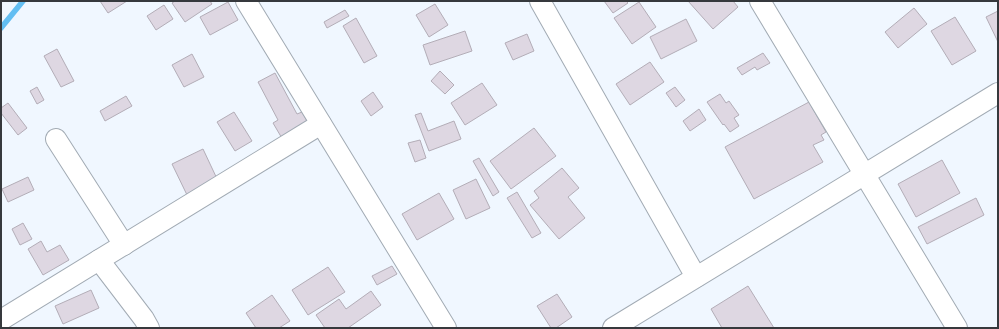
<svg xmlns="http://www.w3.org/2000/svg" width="999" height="329" viewBox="0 0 999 329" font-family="'Roboto Condensed',sans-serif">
  <rect width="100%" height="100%" fill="#f0f7ff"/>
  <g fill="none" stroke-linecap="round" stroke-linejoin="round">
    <!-- stream -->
    <polyline stroke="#63bef2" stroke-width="5.5" points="1,28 23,1"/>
  </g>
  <!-- building -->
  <g fill="#ded7e2" stroke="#b3adb7">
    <polygon points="100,1 127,1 108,13"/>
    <polygon points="175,1 210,1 212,4 185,22 172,3"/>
    <polygon points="604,1 626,1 628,3 613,13"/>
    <polygon points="688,1 733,1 738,7 713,29"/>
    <polygon points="228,2 238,20 210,35 200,17"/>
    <polygon points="639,2 656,27 632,44 614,18"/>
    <polygon points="435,4 448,25 429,37 416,15"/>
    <polygon points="164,5 173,19 156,30 147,16"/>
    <polygon points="914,8 927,24 898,48 885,32"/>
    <polygon points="345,10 349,16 327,28 324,22"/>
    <polygon points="998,11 998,42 986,17"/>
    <polygon points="955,17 976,51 952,65 931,31"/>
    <polygon points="356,18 377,56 364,63 343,26"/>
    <polygon points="686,19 697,41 661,59 650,37"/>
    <polygon points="465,31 472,51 430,65 423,45"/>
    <polygon points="527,34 534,51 513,60 505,43"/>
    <polygon points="57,49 74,81 61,87 44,56"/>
    <polygon points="763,53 770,63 757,70 755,67 742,75 737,68"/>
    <polygon points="192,54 204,77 184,87 172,65"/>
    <polygon points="650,62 664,82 630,105 616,84"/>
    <polygon points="440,71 454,85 445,94 431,81"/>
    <polygon points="275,73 297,114 302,112 310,126 283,140 273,123 278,120 258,82"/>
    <polygon points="482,83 497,105 465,125 451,103"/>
    <polygon points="37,87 44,100 37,104 30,91"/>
    <polygon points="675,87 685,100 676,107 666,93"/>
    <polygon points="373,92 383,107 371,116 361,101"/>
    <polygon points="720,94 726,103 729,101 739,115 734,118 739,126 730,132 724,124 723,125 707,102"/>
    <polygon points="126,96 132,106 105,121 100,111"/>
    <polygon points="809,102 826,132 821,135 824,140 813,145 823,162 754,199 725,147"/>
    <polygon points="8,103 27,128 18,135 1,113 1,108"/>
    <polygon points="699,109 706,120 690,131 683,121"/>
    <polygon points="234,112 252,141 235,151 217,122"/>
    <polygon points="421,113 428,131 454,121 461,139 429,151 415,115"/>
    <polygon points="534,128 556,156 511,189 490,161"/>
    <polygon points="420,140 426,158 415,162 408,143"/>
    <polygon points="203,149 219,183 188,197 172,164"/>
    <polygon points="479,158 499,192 493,196 473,161"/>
    <polygon points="942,160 960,193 916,217 898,184"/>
    <polygon points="562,168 579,188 568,197 585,218 559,239 530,205 539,198 534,191"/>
    <polygon points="28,177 34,190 8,202 2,189"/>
    <polygon points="476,179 490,208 466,219 453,190"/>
    <polygon points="517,192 541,233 532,238 507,198"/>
    <polygon points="439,193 454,219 417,240 402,214"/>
    <polygon points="976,198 984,215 927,244 918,227"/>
    <polygon points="23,223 32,239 20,245 12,229"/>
    <polygon points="41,241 47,252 60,245 69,260 43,275 28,249"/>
    <polygon points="392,266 397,274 377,285 372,276"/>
    <polygon points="328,267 345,292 308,315 292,290"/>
    <polygon points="748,286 774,328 722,328 711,309"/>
    <polygon points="91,290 99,308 63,324 55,306"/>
    <polygon points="371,291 381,305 348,328 325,328 316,315 339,299 346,309"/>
    <polygon points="557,294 572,317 556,328 551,328 537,306"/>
    <polygon points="272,295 290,321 279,328 256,328 246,313"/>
  </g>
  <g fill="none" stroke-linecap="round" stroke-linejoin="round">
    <!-- street casing -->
    <g stroke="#a2abb4" stroke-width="22">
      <g id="street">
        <polyline points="246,1 446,328"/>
        <polyline points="540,1 696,277"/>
        <polyline points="760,1 957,328"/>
        <polyline points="56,139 124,245"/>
        <polyline points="99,260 144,319 149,328"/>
        <polyline points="1,320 321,124"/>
        <polyline points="613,328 998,93"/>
      </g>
    </g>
    <!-- street -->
    <use href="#street" stroke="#fff" stroke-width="20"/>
  </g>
  <!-- border -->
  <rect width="999" height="329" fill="none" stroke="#36393d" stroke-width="4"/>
</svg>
